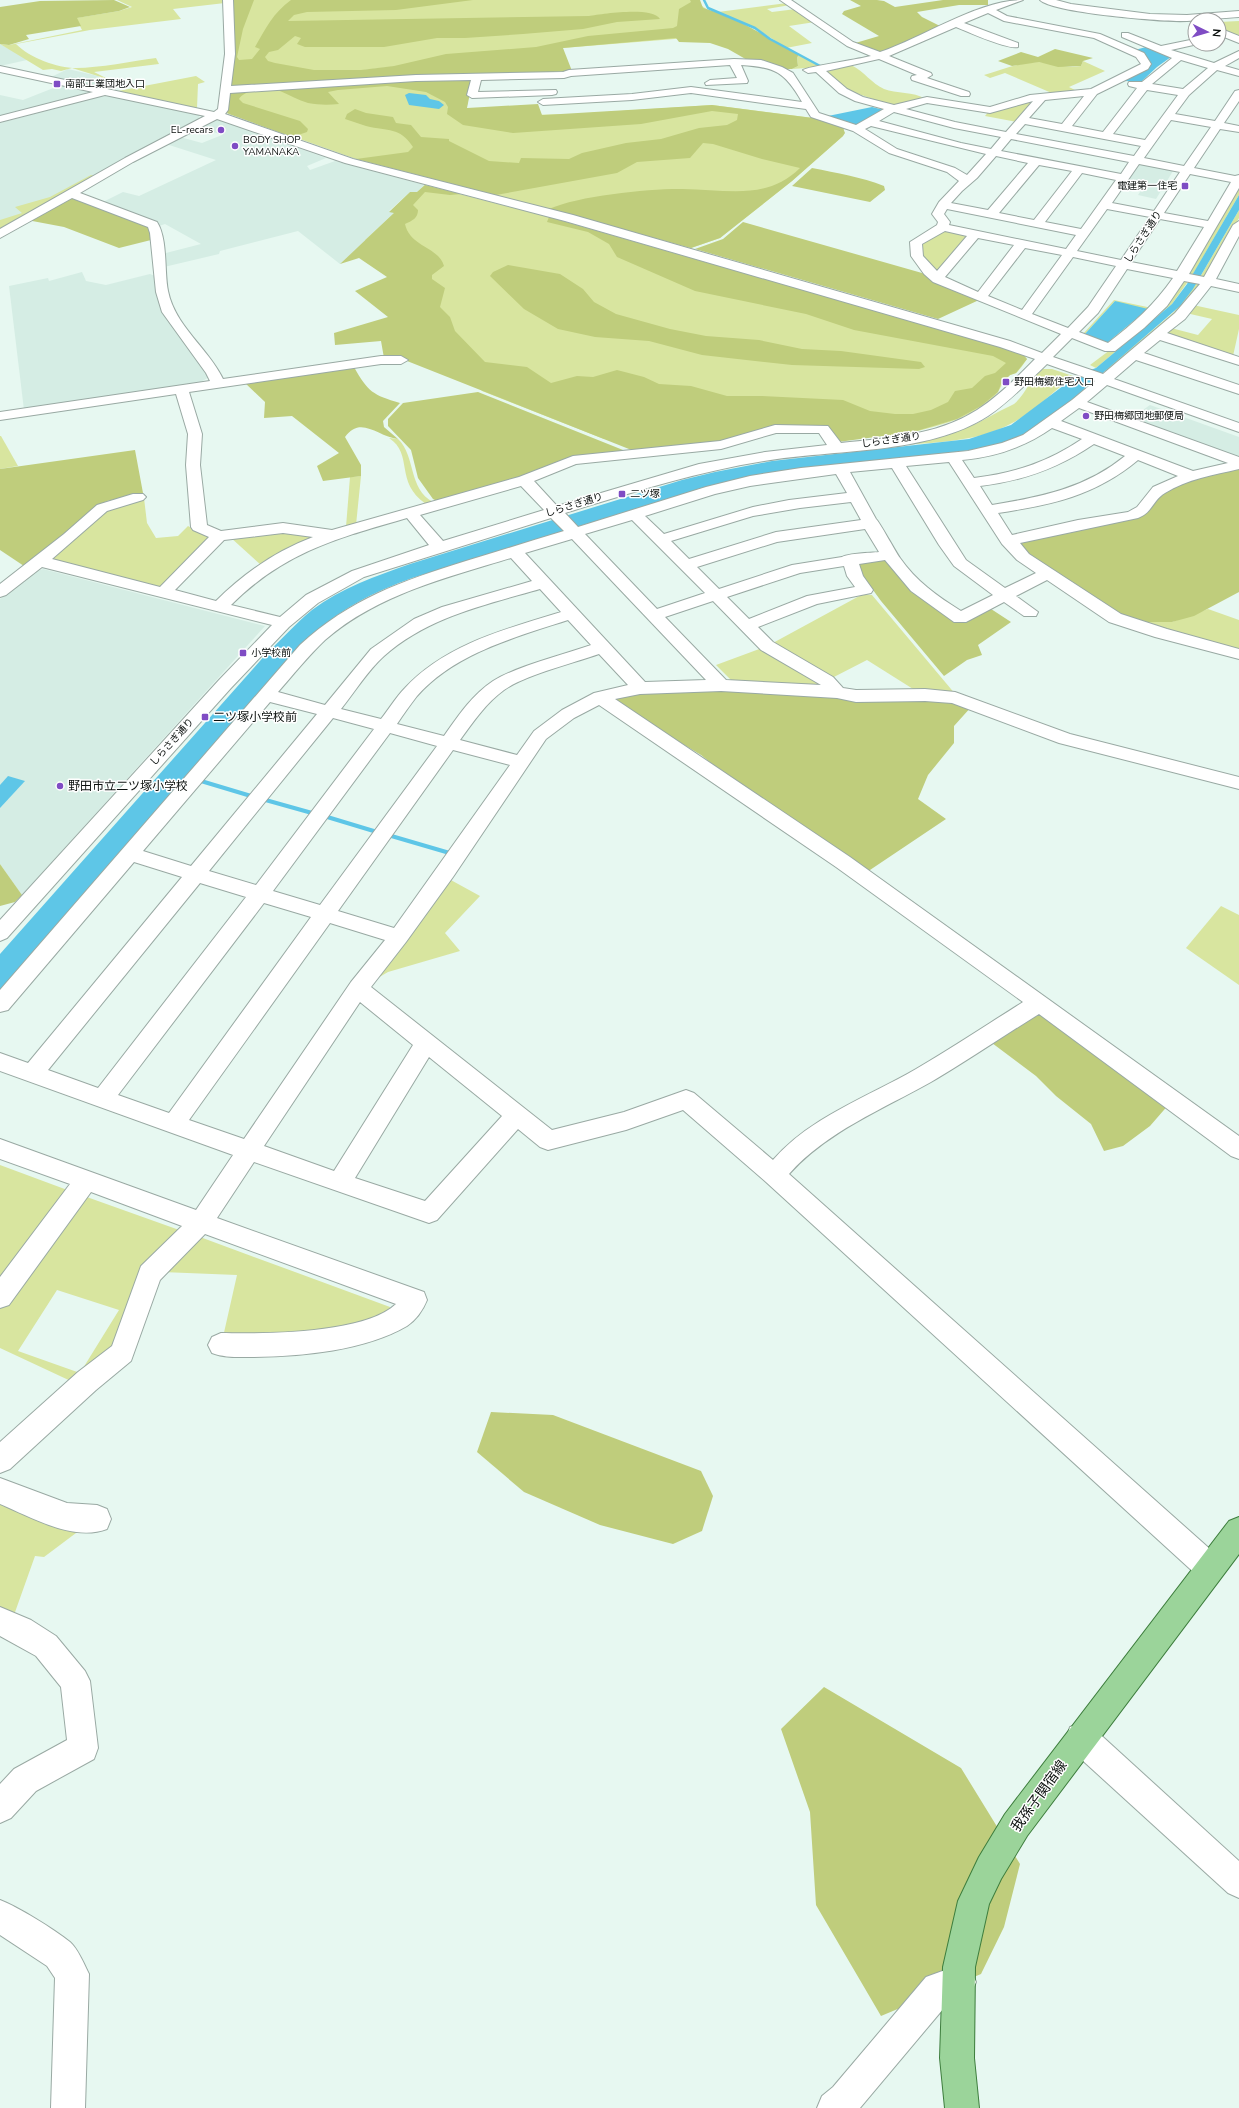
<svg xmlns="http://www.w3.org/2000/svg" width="1239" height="2108" viewBox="0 0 1239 2108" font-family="'Nunito Sans','Noto Sans JP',sans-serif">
  <rect width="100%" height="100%" fill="#e7f8f1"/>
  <!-- built -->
  <g fill="#d5ede4">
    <polygon points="0,44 27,59 27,60 0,66"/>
    <polygon points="68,69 98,76 103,80 107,89 51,77"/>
    <polygon points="61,85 87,91 85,94 0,117 0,95 23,100"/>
    <polygon points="110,96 199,115 200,121 0,230 0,123 99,97"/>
    <polygon points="217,119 326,158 307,166 310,170 335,161 425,185 417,192 410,192 389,211 395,213 340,264 298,231 220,251 219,254 164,267 162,254 201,244 165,224 159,226 151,220 103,202 123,192 139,196 216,160 166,144 180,137 202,143 222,135 199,127"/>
    <polygon points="1138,163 1173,171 1156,199 1138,195 1142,189 1122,185"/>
    <polygon points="82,272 86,281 106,285 150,274 155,276 209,377 196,385 24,410 9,286 48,278 49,281"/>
    <polygon points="1150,405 1239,437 1239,459 1130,419"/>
    <polygon points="43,569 265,626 22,895 0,864 0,599 35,572"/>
  </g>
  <!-- green -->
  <g fill="#d8e59f" fill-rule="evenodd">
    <path d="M117 0H225V3L173 9 181 19 90 30 16 44C30 58 57 68 76 68 99 68 133 61 156 58L159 64 94 72 106 78 111 89H109L101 77 72 68 61 71 52 69 43 70 0 44 9 45 82 30 76 18 119 11 132 7Z"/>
    <polygon points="231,0 693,0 708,10 687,38 563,48 229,85"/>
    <polygon points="787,3 790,5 767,9 772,12 796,9 815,22 789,26 812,43 786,48 756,28 718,12"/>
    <polygon points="1239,21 1239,38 1219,29 1219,22"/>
    <polygon points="799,54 821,67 792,69 798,66 797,58"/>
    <path d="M1083 61 1105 71 1069 87 1081 93 1054 94 1005 73 990 78 984 75C1001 70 1020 62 1038 62 1054 62 1063 69 1081 66Z"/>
    <path d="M851 65C865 72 871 83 884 89 896 94 914 91 925 99L893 106 850 91 869 100 847 89 825 70Z"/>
    <polygon points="196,76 205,82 198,84 197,108 118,91"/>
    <polygon points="417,79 468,103 462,116 575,114 712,105 813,118 844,129 843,136 792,181 720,238 691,248 549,209 356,159 227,113 228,92"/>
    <polygon points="1034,100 1017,122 985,116 989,111"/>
    <polygon points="91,175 95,176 0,230 0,220 22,213 15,207 50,197"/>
    <polygon points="1239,183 1239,195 1192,276 1185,274"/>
    <path d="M425 185 549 217 1027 359C1024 363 1020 370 1016 373 1012 375 1010 374 1008 377 1003 382 1001 387 998 392 978 419 924 430 894 436L772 427 721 442 604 439 482 391 402 261 365 240Z"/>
    <polygon points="1239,210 1239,218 1205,278 1200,277"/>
    <polygon points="945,231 969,236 938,274 924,260 920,246 936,233"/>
    <polygon points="1183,279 1189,280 1172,304 1096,368 1090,365 1110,350"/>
    <polygon points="1197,282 1203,283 1186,305 1110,373 1104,371 1174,312"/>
    <path d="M1114 300 1152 308 1109 344 1082 335ZM1115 301 1140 316 1107 343 1085 334Z"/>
    <polygon points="1193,305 1239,315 1239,329 1233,356 1165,333 1171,328 1198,335 1212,319 1186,313"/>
    <path d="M1043 369H1052L1073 376C1053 392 1034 412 1012 423 977 443 932 442 893 446 931 441 964 432 998 412 1003 409 1009 407 1014 404 1026 394 1030 378 1043 369Z"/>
    <polygon points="0,436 1,436 18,466 0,469"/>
    <path d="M389 438 398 439C416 456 408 489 433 502L426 504C394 482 414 454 389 438Z"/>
    <polygon points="361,476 356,525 346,527 350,477"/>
    <polygon points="144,498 147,523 156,538 178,536 188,526 209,538 164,586 158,587 54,561 52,555 105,509"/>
    <polygon points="281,532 310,534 311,539 261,565 230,537"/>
    <polygon points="863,594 872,595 956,695 921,694 867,660 830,679 771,644"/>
    <polygon points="1208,609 1239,620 1239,652 1130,622 1172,622"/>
    <polygon points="762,648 819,684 817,687 732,681 716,665"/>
    <polygon points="449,879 480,896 445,933 460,951 388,972 371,982"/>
    <polygon points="1221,906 1239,915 1239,985 1186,948"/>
    <polygon points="0,1165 70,1191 0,1285"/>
    <path d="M84 1196 182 1231 114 1350 75 1383 0 1348V1308ZM57 1290 119 1310 80 1373 18 1351Z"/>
    <polygon points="200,1237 390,1307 390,1312 342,1330 223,1337 237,1275 162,1272"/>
    <polygon points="0,1500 80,1530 44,1557 35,1556 14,1615 0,1609"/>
  </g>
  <!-- forest -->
  <g fill="#bfcd7c">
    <polygon points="114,0 130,7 119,11 77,18 81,26 26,35 29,39 9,45 0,44 0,7 40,1"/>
    <path d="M231 0H254L243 29 237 57 239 60 252 59 260 49 255 47C266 28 273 13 291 0H473L396 10 307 12 294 15 288 21 589 16C602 14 652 6 660 19L617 22 583 29 523 34 465 38H437L384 47H305L297 44 301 38 295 36 278 50 269 52 265 57 268 61 275 63 314 70H361L394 66 446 54 536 47 588 36 673 28 677 26 679 9 691 2 690 0H700L703 8 729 16 799 54 797 58 798 66 792 69H786L749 61 728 49 710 43 679 42 676 38 563 48 572 71 233 88 229 85Z"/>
    <polygon points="850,0 877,0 884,1 895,7 943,0 988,0 988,5 959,5 917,12 922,17 942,27 881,54 852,44 879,36 842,14 844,11 861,6"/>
    <polygon points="1055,49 1093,58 1083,61 1081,66 1058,67 1039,62 1012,66 998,61 1021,52 1038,57"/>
    <path d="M473 78 467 108 538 104 542 115H544L712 105 813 118 843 128 845 133 843 136 792 181 720 238 691 248 549 209C578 196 646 189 678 189 722 188 764 203 800 168L762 159 713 144 703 143 690 158 637 162 617 173 496 195 356 159 408 152 413 147C399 126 389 132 366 126 359 124 352 121 345 119L347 114 355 109 366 113 393 117 396 123 411 125 421 137 449 139V141L489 161 519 163 521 158 569 159 582 153 626 143 661 139 699 128 727 125 737 120 738 114 712 111 641 124 513 133 463 125 447 114 448 107 445 102 426 92 387 86 338 90 328 92 339 104C328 105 319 105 308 103 298 100 290 95 280 91 270 87 245 89 239 99L243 103 300 121 308 129 307 132 292 137 229 114 225 111 230 91Z"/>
    <path d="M812 168C837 173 861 177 884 186L885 190 870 202 792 186Z"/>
    <path d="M425 185 461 194 450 195 425 192 413 205 418 210C418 218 412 221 405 224 410 247 439 247 444 266L432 275V279L445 288 440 307 450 317 455 331 485 362 527 367 551 383 577 376 593 377 617 370 644 377 659 384 691 386 727 396H762L843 400 870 411 895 414H913L931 410 948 402 955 391 972 388 985 376 995 373 1006 363 993 356 854 330 806 314 695 291 617 257 609 244 588 232 547 222 549 217 990 344 1023 354 1027 359 1016 373 1010 375 1001 384 998 392 981 406 957 419 913 432 838 442 831 431 772 427 721 442 634 451 402 359 384 358 381 341 335 345 334 333 388 317 355 291 387 277 359 258 340 264 394 213 389 212 410 192H417Z"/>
    <polygon points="68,197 149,227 151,240 119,248 64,227 27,220"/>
    <polygon points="743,222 929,275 979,300 938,319 695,249 723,239"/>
    <polygon points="508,265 560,274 583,289 594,302 616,314 670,329 706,336 759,340 802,349 841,351 921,362 925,367 919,369 792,365 702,355 649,341 595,337 558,329 524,309 490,276 493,272"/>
    <path d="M354 367C368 392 373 395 400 403L383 421 384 427 398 439C378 437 361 415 345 437L361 465V476L323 481 317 466 339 453 292 416 264 418 265 402 244 382Z"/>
    <polygon points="478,392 628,452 577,456 555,463 517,479 437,501 433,499 418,478 411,450 388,426 388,419 403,403"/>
    <polygon points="135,450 143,493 107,501 96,507 85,519 24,566 0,550 0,469"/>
    <path d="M1239 469V592L1194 616 1172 622H1130L1025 554 1018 543 1142 516C1153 510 1153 499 1161 492 1174 481 1221 473 1239 469Z"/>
    <polygon points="882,559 887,561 959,622 988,607 1011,622 978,645 982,655 967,660 944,676 881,601 860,572 858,564"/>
    <polygon points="677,688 916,698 972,706 954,726 954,743 928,775 918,799 946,819 867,872 716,767 701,755 608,699"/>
    <polygon points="0,864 22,895 15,902 0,906"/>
    <polygon points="1037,1008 1170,1103 1150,1126 1123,1146 1104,1151 1091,1124 1056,1096 1036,1076 988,1040"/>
    <polygon points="491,1412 553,1415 701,1471 713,1496 702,1531 673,1544 600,1525 524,1492 477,1452"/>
    <polygon points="824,1687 961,1768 1020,1864 1004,1927 981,1974 881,2016 816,1905 810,1812 781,1729"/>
  </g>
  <!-- water -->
  <g fill="#5ec6e7">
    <polygon points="1003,15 1088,32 1135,50 1146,47 1171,57 1157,67 1141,82 1125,81 1123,80 1149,67 1150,64 1109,40"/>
    <polygon points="409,93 426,95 430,99 439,101 444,105 439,109 409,105 405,95"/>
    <polygon points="872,107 884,110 856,126 823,117"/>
    <path d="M1239 195V210L1193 289 1180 306 1074 398 1040 425 1020 437 997 445 971 450 738 480 696 490 412 578C374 592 342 608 311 636L0 992V954L267 653C282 639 296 623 312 610 341 588 376 576 410 564L682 480 715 472 772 461 969 439 1011 425 1079 374 1096 368 1172 304 1187 284Z"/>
    <polygon points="1115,301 1148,309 1107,343 1084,335"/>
    <polygon points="8,776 25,781 0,808 0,785"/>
  </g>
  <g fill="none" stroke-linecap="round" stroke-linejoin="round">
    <!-- stream-far1 -->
    <polyline stroke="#5ec6e7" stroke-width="2.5" points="704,0 708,8 755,28 770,39 822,67"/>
    <!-- stream -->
    <g stroke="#5ec6e7" stroke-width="4">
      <polyline points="201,781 251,796"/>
      <polyline points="262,799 312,813"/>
      <polyline points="324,816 377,832"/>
      <polyline points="388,835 453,854"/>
    </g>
    <!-- minor casing -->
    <g stroke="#99a9a3" stroke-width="2">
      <g id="minor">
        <path d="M223 0H233L235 54 231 86 416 75 563 72 569 70 734 59 761 60 782 67 793 73 819 113 856 125 884 109 855 101 839 93 816 72 808 73 803 70C806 67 860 59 871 56L847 46 780 0H791L853 42 880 52C924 37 978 0 1023 0L996 10 1007 16 1100 34 1144 53 1151 64 1148 69 1097 94 1072 126 1103 132 1137 88 1129 86 1128 84 1129 82H1142L1172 58 1122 37V33H1128L1161 46 1195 39V44H1198L1171 50 1214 63 1239 51V58L1225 66 1239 70V76L1217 70 1189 95 1175 114 1215 121 1235 91 1239 90V101L1224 123 1239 126V132L1220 129 1194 168 1235 176 1239 175V188L1189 274 1204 277 1233 225 1239 221V236L1216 279 1239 284V292L1211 286 1185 319 1167 333 1239 357V365L1160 340 1144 353 1239 385V394L1136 360 1114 379 1239 423V432L1107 385 1087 402 1239 457V469C1214 475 1187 479 1165 493 1153 500 1152 513 1138 518L1020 543 1029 554 1121 614 1167 629 1239 649V659L1155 637 1109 622 1047 580 1016 596 1038 612 1036 616H1024L1004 602 966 622H954L911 591 885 560 859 564 863 576 873 590 871 593 817 604 758 627 773 642 833 677 843 688 856 690 925 689 955 692 1070 734 1239 777V789L1059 743 952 703 925 701 856 702 837 698 721 691 640 694 615 699 850 857 1239 1136V1159L1231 1156 1039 1014C1003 1036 967 1061 931 1082 883 1109 826 1132 789 1174L1220 1558 1224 1568 1220 1578 1210 1582 1200 1578 766 1182 683 1110 626 1130 548 1150 540 1147 518 1129 437 1220 429 1223 254 1162 217 1218 424 1292 427 1300C423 1310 416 1320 407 1326 364 1351 303 1356 254 1357 240 1357 225 1358 212 1353L208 1345 212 1337 221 1333C263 1334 365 1334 396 1304L205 1234 160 1280 131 1361 96 1390 10 1469 0 1473V1442L78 1372 112 1346 141 1266 182 1226 91 1192 9 1305 0 1308V1277L70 1184 0 1159V1139L196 1210 233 1155 0 1071V1053L28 1063 182 877 134 862 8 1010 0 1012V990L300 645C350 599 402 581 466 561 499 551 531 541 564 531L551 518 364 577 318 603 289 627 231 688 7 938 0 941V920L219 680 272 625 42 567 6 595 0 597V584L64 534 97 505 133 494H143L146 497 143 500 107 511 52 559 160 587 209 537 193 530 191 527 186 465 188 434 176 394 0 420V412L210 381 206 373 162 312 156 292 150 233 148 227 72 198 0 238V229L125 158 205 116 105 95 0 122V116L93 92 0 72V66L214 112 218 109 225 54ZM988 13 1004 21 1094 38 1136 57 1141 64 1091 89 1030 95 990 107 927 97 894 105 863 97 847 89 826 71 879 59 917 75 912 76 911 78 912 80 961 96H969L970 94 969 92 927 78 932 75 931 73 889 56 956 27C968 32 1008 50 1018 47V43L964 23ZM1181 60 1208 68 1183 89 1152 84ZM730 65 737 78 710 80 705 83 706 85 747 83 748 81 741 65C775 67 785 72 802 102L691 87 632 94 543 99 538 102 543 105 632 100 691 93 806 109 811 117 853 131 889 153 947 172 959 181 939 202 932 214 938 222 937 225 910 242 911 256 924 274 933 282 1061 334 1042 353 1010 341 573 215 353 159 225 114 228 110 230 93 416 81 471 80 467 95 472 98 552 95 556 94 557 92 556 90 478 92 481 80 564 78 571 76ZM1147 90 1178 95 1145 140 1113 134ZM1084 96 1062 124 1029 118 1045 100ZM1033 101 1006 132 955 122 906 109 927 103 990 113ZM894 112 954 128 1001 137 991 149 961 143 879 121ZM217 119 345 163 565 221 1000 347 1035 359C1017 377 999 396 977 410 936 436 887 438 841 443L828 426 775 425 720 441 573 456 519 477 332 530 283 523 221 531 207 525 200 465 202 434 189 392 381 364H401L408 360 401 356H381L223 379C208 348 175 326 168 291 164 272 168 239 157 222L80 193 133 162ZM1171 120 1211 127 1184 166 1144 158ZM1025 124 1141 146 1134 156 1016 134ZM871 126 986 154 967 175 955 168 897 149 865 129ZM1011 139 1129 162 1121 174 1001 151ZM996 156 1028 163 988 210 951 203 962 191 977 178ZM1139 164 1180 172 1154 211 1112 203ZM1039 165 1072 171 1034 220 999 213ZM1082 173 1116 180 1081 229 1045 222ZM1190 174 1231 182 1208 221 1164 213ZM947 209 1076 235 1066 249 949 225 950 222 944 214ZM1107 209 1150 217 1121 260 1077 251ZM1160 219 1204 227 1177 271 1131 262ZM945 231 967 236 937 271 923 256 922 244ZM978 238 1014 245 978 292 945 277ZM1025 248 1062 255 1022 310 988 296ZM1073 257 1116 266 1088 307 1068 328 1032 314ZM1127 269 1173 278C1154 305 1134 323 1108 343L1079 332 1098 313ZM1184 281 1200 284 1175 313 1103 374 1053 357 1072 338 1105 351H1115L1144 328 1167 306ZM1047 364 1095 381 1072 400 1023 435 1002 443 968 451 801 468 750 476 706 487 578 527 565 513C631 493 695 472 764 461 833 449 928 455 988 416 1010 401 1028 382 1047 364ZM1079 408 1228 463 1193 471 1061 421ZM1052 428 1082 439C1048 462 1015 473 974 478L962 460C995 457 1025 447 1052 428ZM776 433H819L827 445 765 452 699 464 557 506 534 481 576 464 721 449ZM1094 444 1125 456C1086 488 1041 497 992 505L980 486C1023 481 1059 468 1094 444ZM1138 460 1178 476 1153 487 1137 507 1128 512 1078 520 1012 535 998 513C1051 505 1095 496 1138 460ZM949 462 1002 544 1017 560 1036 573 1005 588 966 560 906 466ZM892 468 939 545 954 566 993 595 961 611C937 596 916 581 900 558 895 551 879 521 876 519L850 472ZM836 474 847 493 789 500 753 507 664 534 645 516 715 494 750 486ZM521 486 544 510 443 541 420 515ZM851 502 861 520 776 532 689 559 671 541 753 516 800 508ZM407 518 429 545 352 571 306 595 280 617 231 605C284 552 338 538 407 518ZM632 520 705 593 657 609 585 534ZM865 529 879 552C870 553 849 553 842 557L792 565 719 589 697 567 777 542ZM283 533 313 537C276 551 244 573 216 601L175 590 224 540ZM572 539 706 680 645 682 525 553ZM511 558 532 581 442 607 414 619 371 649 325 705 278 692C293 675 308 656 325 640 378 594 446 578 511 558ZM844 566 847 576 855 587 807 596 749 619 727 597 800 573ZM540 589 561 612C506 629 446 644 405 688 396 697 389 709 381 719L341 709C354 693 368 670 384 656 428 617 485 605 540 589ZM713 601 761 650 821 685 726 680 665 617ZM568 620 591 645C563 655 517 666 493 681 472 695 458 716 444 736L397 724C403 715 410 705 417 696 455 653 516 637 568 620ZM599 654 628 685 594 693 562 710 534 731 517 755 460 740C473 722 486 703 504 690 525 675 574 663 599 654ZM270 702 317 714 191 866 143 851ZM599 705 836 867 1023 1002C988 1024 952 1048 916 1069 868 1097 810 1117 773 1160L694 1093 686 1090 624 1112 552 1130 371 987 406 942 453 877 546 739 574 718ZM333 718 374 729 256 885 209 871ZM390 733 437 746 320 905 273 891ZM453 750 510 765 394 928 338 911ZM200 883 246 897 98 1088 48 1070ZM264 903 311 917 169 1113 118 1095ZM330 923 385 940 351 982 244 1139 189 1120ZM360 1002 413 1045 334 1171 264 1146ZM429 1057 502 1116 425 1201 355 1178Z"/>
        <path d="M1040 0H1056L1071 4 1150 14 1187 15 1239 11V17C1222 18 1204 20 1187 21 1165 22 1053 13 1040 0Z"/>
        <polygon points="1219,28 1239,36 1239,43 1219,35"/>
        <path d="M0 1478 67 1503 97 1505 107 1509 111 1519 107 1529C73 1542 31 1517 0 1504Z"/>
        <polygon points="0,1607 31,1620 56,1636 85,1671 90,1681 98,1748 94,1759 36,1791 11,1818 0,1823 0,1784 14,1769 67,1740 61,1687 36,1656 0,1636"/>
        <polygon points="1081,1723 1092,1727 1239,1861 1239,1898 1228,1893 1070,1749 1066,1738 1070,1727"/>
        <path d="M0 1900C18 1907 54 1929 70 1942 78 1949 84 1964 89 1974L85 2108H51L55 1978 47 1966 0 1935Z"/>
        <polygon points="959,1965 971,1970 976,1982 971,1994 949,2002 860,2108 817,2108 822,2096 833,2087 926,1977"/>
      </g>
    </g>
    <!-- major casing -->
    <g stroke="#3d7d3d" stroke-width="2">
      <polygon id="major" points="1239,1517 1239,1554 1027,1836 1001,1879 989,1904 975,1967 974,2058 979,2108 945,2108 940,2058 943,1967 958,1901 979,1857 1005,1814 1229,1521"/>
    </g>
    <!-- minor -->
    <use href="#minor" fill="#fff" fill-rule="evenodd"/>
    <!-- major -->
    <use href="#major" fill="#9bd49a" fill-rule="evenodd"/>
  </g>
  <!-- markers -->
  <g fill="#7f4cc4" stroke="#fff" stroke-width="1.5">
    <rect x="53" y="80" width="8" height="8" rx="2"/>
    <circle cx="221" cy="130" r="4"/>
    <circle cx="235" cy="146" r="4"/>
    <rect x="1181" y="182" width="8" height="8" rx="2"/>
    <rect x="1002" y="378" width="8" height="8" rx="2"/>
    <circle cx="1086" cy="416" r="4"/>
    <rect x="618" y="490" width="8" height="8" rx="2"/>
    <rect x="239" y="649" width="8" height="8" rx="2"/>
    <rect x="201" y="713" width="8" height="8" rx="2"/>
    <circle cx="60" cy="786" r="4"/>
  </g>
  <g text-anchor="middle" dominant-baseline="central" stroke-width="3" stroke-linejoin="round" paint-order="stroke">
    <!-- far-poi labels -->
    <g font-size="10" fill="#0a0f0d" stroke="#fff" text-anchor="start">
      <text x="65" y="84">南部工業団地入口</text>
      <text x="213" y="130" text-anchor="end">EL-recars</text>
      <text x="243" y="140">BODY SHOP<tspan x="243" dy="12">YAMANAKA</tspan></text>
      <text x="1177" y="186" text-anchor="end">電建第一住宅</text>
      <text x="1014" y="382">野田梅郷住宅入口</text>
      <text x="1094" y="416">野田梅郷団地郵便局</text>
      <text x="630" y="494">二ツ塚</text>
      <text x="251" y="653">小学校前</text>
    </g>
    <!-- far-street labels -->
    <g font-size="10" fill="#0a0f0d" stroke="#fff">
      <text transform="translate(1143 237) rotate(-57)">しらさぎ通り</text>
      <text transform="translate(891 440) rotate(-8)">しらさぎ通り</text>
      <text transform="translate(574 505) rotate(-17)">しらさぎ通り</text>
      <text transform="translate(172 742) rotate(-48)">しらさぎ通り</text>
    </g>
    <!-- poi labels -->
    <g font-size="12" fill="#0a0f0d" stroke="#fff" text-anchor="start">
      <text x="213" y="717">二ツ塚小学校前</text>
      <text x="68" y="786">野田市立二ツ塚小学校</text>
    </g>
    <!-- near-street labels -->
    <g font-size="14" fill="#0a0f0d" stroke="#fff">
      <text transform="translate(1039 1796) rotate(-54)">我孫子関宿線</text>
    </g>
  </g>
  <!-- north arrow -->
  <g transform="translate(1207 32) rotate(95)"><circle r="19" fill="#ffffff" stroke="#9d9f9e"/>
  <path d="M0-3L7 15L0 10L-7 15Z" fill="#7f4cc4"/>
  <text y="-6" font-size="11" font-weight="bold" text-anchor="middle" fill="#0a0f0d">N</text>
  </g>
</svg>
